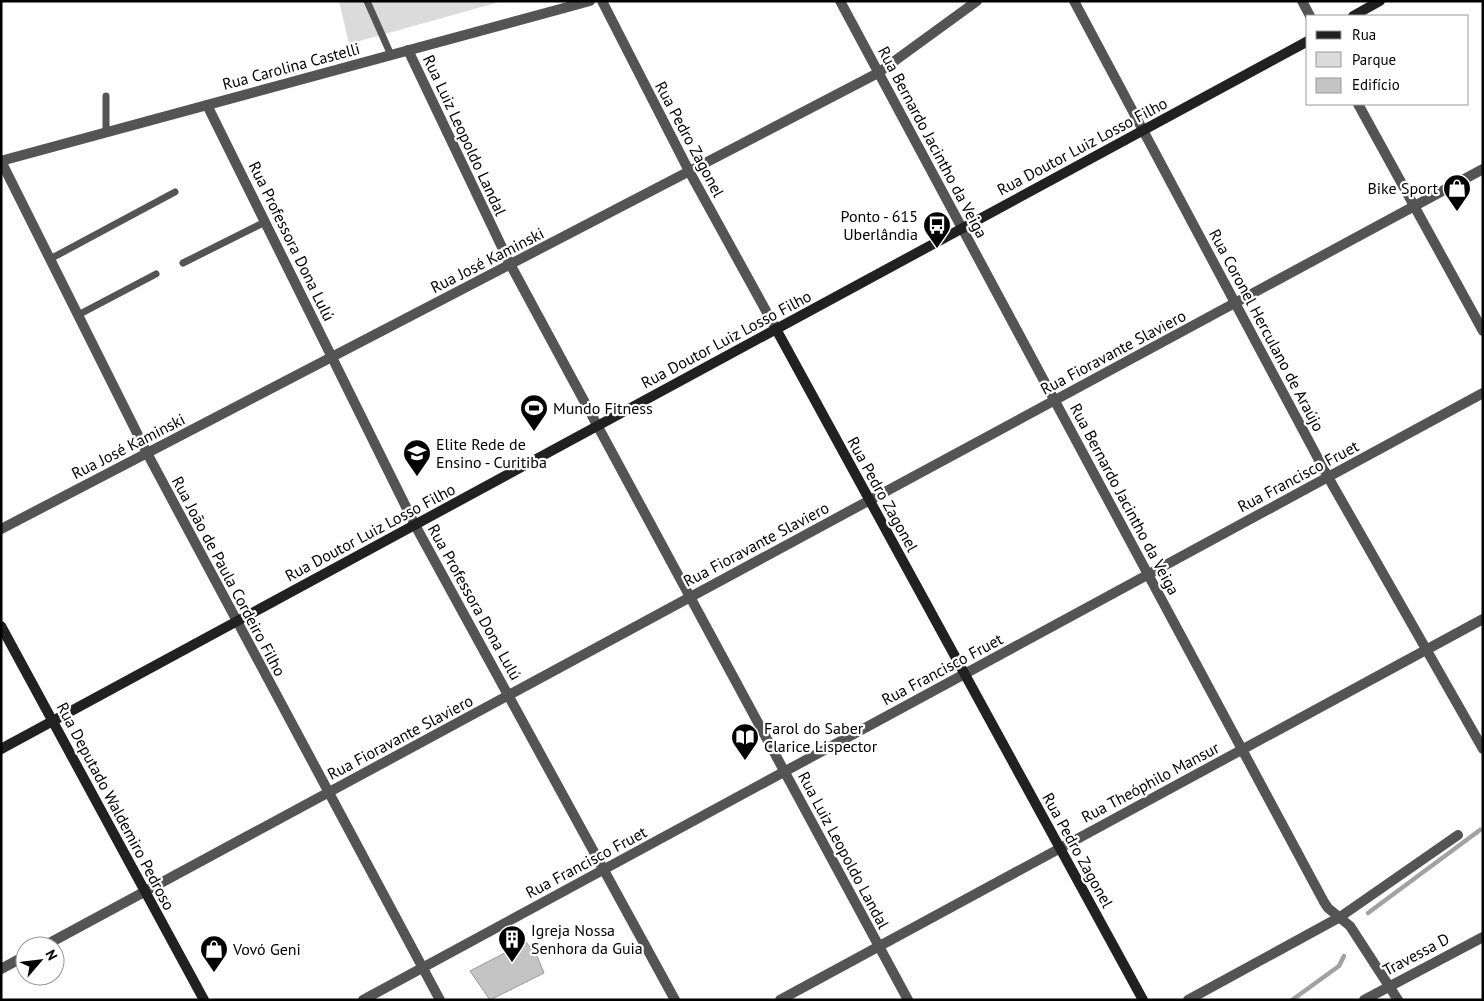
<svg xmlns="http://www.w3.org/2000/svg" width="1484" height="1001" viewBox="0 0 1484 1001" font-family="'PT Sans',sans-serif">
  <rect width="100%" height="100%" fill="#fff"/>
  <!-- green -->
  <polygon fill="#dbdbdb" points="339,1 503,1 349,44"/>
  <g fill="none" stroke-linecap="round" stroke-linejoin="round">
    <!-- stream -->
    <g stroke="#a2a2a2" stroke-width="4.5">
      <polyline points="1368,913 1480,830"/>
      <polyline points="1292,1000 1339,966 1344,956"/>
    </g>
  </g>
  <!-- building -->
  <polygon fill="#c4c4c4" stroke="#989898" points="526,942 537,956 544,973 490,1000 470,971"/>
  <g fill="none" stroke-linecap="round" stroke-linejoin="round">
    <!-- lane -->
    <g stroke="#545454" stroke-width="7">
      <polyline points="367,1 391,55"/>
      <polyline points="106,132 106,96"/>
      <polyline points="50,259 175,192"/>
      <polyline points="183,263 265,222"/>
      <polyline points="78,315 156,274"/>
    </g>
    <!-- street -->
    <g stroke="#545454" stroke-width="10">
      <polyline points="602,1 689,171 776,329"/>
      <polyline points="840,1 1324,902 1328,908 1350,926 1398,1000"/>
      <polyline points="1074,1 1328,477 1483,749"/>
      <polyline points="1302,1 1310,16"/>
      <polyline points="408,50 510,264 908,1000"/>
      <polyline points="1358,104 1483,331"/>
      <polyline points="207,105 415,525 675,1000"/>
      <polyline points="1,161 147,453 440,1000"/>
      <polyline points="1,161 590,1"/>
      <polyline points="1,529 878,73 977,1"/>
      <polyline points="44,946 1483,169"/>
      <polyline points="1,969 25,956"/>
      <polyline points="363,1000 1483,393"/>
      <polyline points="780,1000 1483,619"/>
      <polyline points="1188,1000 1340,917 1458,835"/>
      <polyline points="1364,1000 1483,937"/>
    </g>
    <!-- secondary -->
    <g stroke="#212121" stroke-width="10">
      <polyline points="1353,16 1380,1"/>
      <polyline points="776,329 1143,1000"/>
      <polyline points="1,626 204,1000"/>
      <polyline points="1,749 1308,41"/>
    </g>
  </g>
  <!-- icons -->
  <defs>
    <g id="shop-pin" transform="scale(1.4375)"><path d="M0 17L-7.5 6A9.5 9.5 0 1 1 7.5 6Z" fill="#000" stroke="#fff"/><path d="M-5-2.5h2.3a2.7 3.5 0 0 1 5.4 0H5L5.5 6h-11ZM-1.5-2.5h3a1.5 2.3 0 0 0-3 0Z" fill="#fff"/></g>
    <g id="bus-pin" transform="scale(1.4375)"><path d="M0 17L-7.5 6A9.5 9.5 0 1 1 7.5 6Z" fill="#000" stroke="#fff"/><path d="M-5-6H5V4H4V6H2V4H-2V6H-4V4H-5ZM-3.5-4V0h7V-4ZM-3.5 1.2v1.5H-2V1.2ZM2 1.2v1.5H3.5V1.2Z" fill="#fff"/></g>
    <g id="stadium-pin" transform="scale(1.4375)"><path d="M0 17L-7.5 6A9.5 9.5 0 1 1 7.5 6Z" fill="#000" stroke="#fff"/><path d="M0-5a6.5 5 0 1 0 0 10a6.5 5 0 1 0 0-10ZM-3.5-1.8h7v3.6h-7Z" fill="#fff"/></g>
    <g id="school-pin" transform="scale(1.4375)"><path d="M0 17L-7.5 6A9.5 9.5 0 1 1 7.5 6Z" fill="#000" stroke="#fff"/><path d="M0-5L7-2L0 1L-7-2ZM-4 1L0 2.5L4 1V4Q0 6-4 4Z" fill="#fff"/></g>
    <g id="library-pin" transform="scale(1.4375)"><path d="M0 17L-7.5 6A9.5 9.5 0 1 1 7.5 6Z" fill="#000" stroke="#fff"/><path d="M-6-4Q-3-5.5-.7-3.5V5Q-3 3-6 4ZM6-4Q3-5.5 .7-3.5V5Q3 3 6 4Z" fill="#fff"/></g>
    <g id="building-pin" transform="scale(1.4375)"><path d="M0 17L-7.5 6A9.5 9.5 0 1 1 7.5 6Z" fill="#000" stroke="#fff"/><path d="M-4-6H4V6H1V3H-1V6H-4ZM-2.5-4.3h1.7v1.8h-1.7ZM.8-4.3h1.7v1.8H.8ZM-2.5-1h1.7V.8h-1.7ZM.8-1h1.7V.8H.8Z" fill="#fff"/></g>
  </defs>
  <g fill-rule="evenodd">
    <use href="#shop-pin" x="1457" y="188"/>
    <use href="#bus-pin" x="937" y="225"/>
    <use href="#stadium-pin" x="534" y="408"/>
    <use href="#school-pin" x="417" y="453"/>
    <use href="#library-pin" x="745" y="737"/>
    <use href="#building-pin" x="512" y="939"/>
    <use href="#shop-pin" x="214" y="949"/>
  </g>
  <g text-anchor="middle" dominant-baseline="central" stroke-width="4.5" stroke-linejoin="round" paint-order="stroke">
    <!-- street labels -->
    <g font-size="16" fill="#000" stroke="#fff">
      <text transform="translate(291 66) rotate(-15)">Rua Carolina Castelli</text>
      <text transform="translate(465 135) rotate(65)">Rua Luiz Leopoldo Landal</text>
      <text transform="translate(690 139) rotate(62)">Rua Pedro Zagonel</text>
      <text transform="translate(933 142) rotate(62)">Rua Bernardo Jacintho da Veiga</text>
      <text transform="translate(1082 146) rotate(-28)">Rua Doutor Luiz Losso Filho</text>
      <text transform="translate(292 241) rotate(64)">Rua Professora Dona Lulú</text>
      <text transform="translate(487 260) rotate(-27)">Rua José Kaminski</text>
      <text transform="translate(1267 330) rotate(62)">Rua Coronel Herculano de Araújo</text>
      <text transform="translate(726 339) rotate(-28)">Rua Doutor Luiz Losso Filho</text>
      <text transform="translate(1113 352) rotate(-28)">Rua Fioravante Slaviero</text>
      <text transform="translate(128 446) rotate(-27)">Rua José Kaminski</text>
      <text transform="translate(1298 476) rotate(-28)">Rua Francisco Fruet</text>
      <text transform="translate(883 494) rotate(61)">Rua Pedro Zagonel</text>
      <text transform="translate(1125 499) rotate(62)">Rua Bernardo Jacintho da Veiga</text>
      <text transform="translate(370 532) rotate(-28)">Rua Doutor Luiz Losso Filho</text>
      <text transform="translate(756 544) rotate(-28)">Rua Fioravante Slaviero</text>
      <text transform="translate(229 576) rotate(62)">Rua João de Paula Cordeiro Filho</text>
      <text transform="translate(475 602) rotate(61)">Rua Professora Dona Lulú</text>
      <text transform="translate(942 669) rotate(-28)">Rua Francisco Fruet</text>
      <text transform="translate(400 737) rotate(-28)">Rua Fioravante Slaviero</text>
      <text transform="translate(1150 782) rotate(-28)">Rua Theóphilo Mansur</text>
      <text transform="translate(116 806) rotate(62)">Rua Deputado Waldemiro Pedroso</text>
      <text transform="translate(844 850) rotate(62)">Rua Luiz Leopoldo Landal</text>
      <text transform="translate(1078 850) rotate(61)">Rua Pedro Zagonel</text>
      <text transform="translate(586 862) rotate(-28)">Rua Francisco Fruet</text>
      <text transform="translate(1416 954) rotate(-28)">Travessa D</text>
    </g>
    <!-- poi labels -->
    <g font-size="16" fill="#000" stroke="#fff" text-anchor="start">
      <text x="1438" y="188" text-anchor="end">Bike Sport</text>
      <text x="918" y="216" text-anchor="end">Ponto - 615<tspan x="918" dy="18">Uberlândia</tspan></text>
      <text x="553" y="408">Mundo Fitness</text>
      <text x="436" y="444">Elite Rede de<tspan x="436" dy="18">Ensino - Curitiba</tspan></text>
      <text x="764" y="728">Farol do Saber<tspan x="764" dy="18">Clarice Lispector</tspan></text>
      <text x="531" y="930">Igreja Nossa<tspan x="531" dy="18">Senhora da Guia</tspan></text>
      <text x="233" y="949">Vovó Geni</text>
    </g>
  </g>
  <!-- border -->
  <rect width="1484" height="1001" fill="none" stroke="#000000" stroke-width="5"/>
  <!-- legend -->
  <rect x="1306" y="15" width="162" height="90" fill="#ffffff" stroke="#999999"/>
  <rect x="1316" y="31" width="25" height="8" fill="#212121" stroke="#999999"/>
  <text x="1352" y="40" font-size="15" fill="#000000">Rua</text>
  <rect x="1316" y="52" width="25" height="15" fill="#dbdbdb" stroke="#999999"/>
  <text x="1352" y="65" font-size="15" fill="#000000">Parque</text>
  <rect x="1316" y="78" width="25" height="15" fill="#c4c4c4" stroke="#999999"/>
  <text x="1352" y="90" font-size="15" fill="#000000">Edifício</text>
  <!-- north arrow -->
  <g transform="translate(40 961) rotate(62)"><circle r="24" fill="#ffffff" stroke="#999999"/>
  <path d="M0-4L9 19L0 12L-9 19Z" fill="#000000"/>
  <text y="-8" font-size="14" font-weight="bold" text-anchor="middle" fill="#000000">N</text>
  </g>
</svg>
